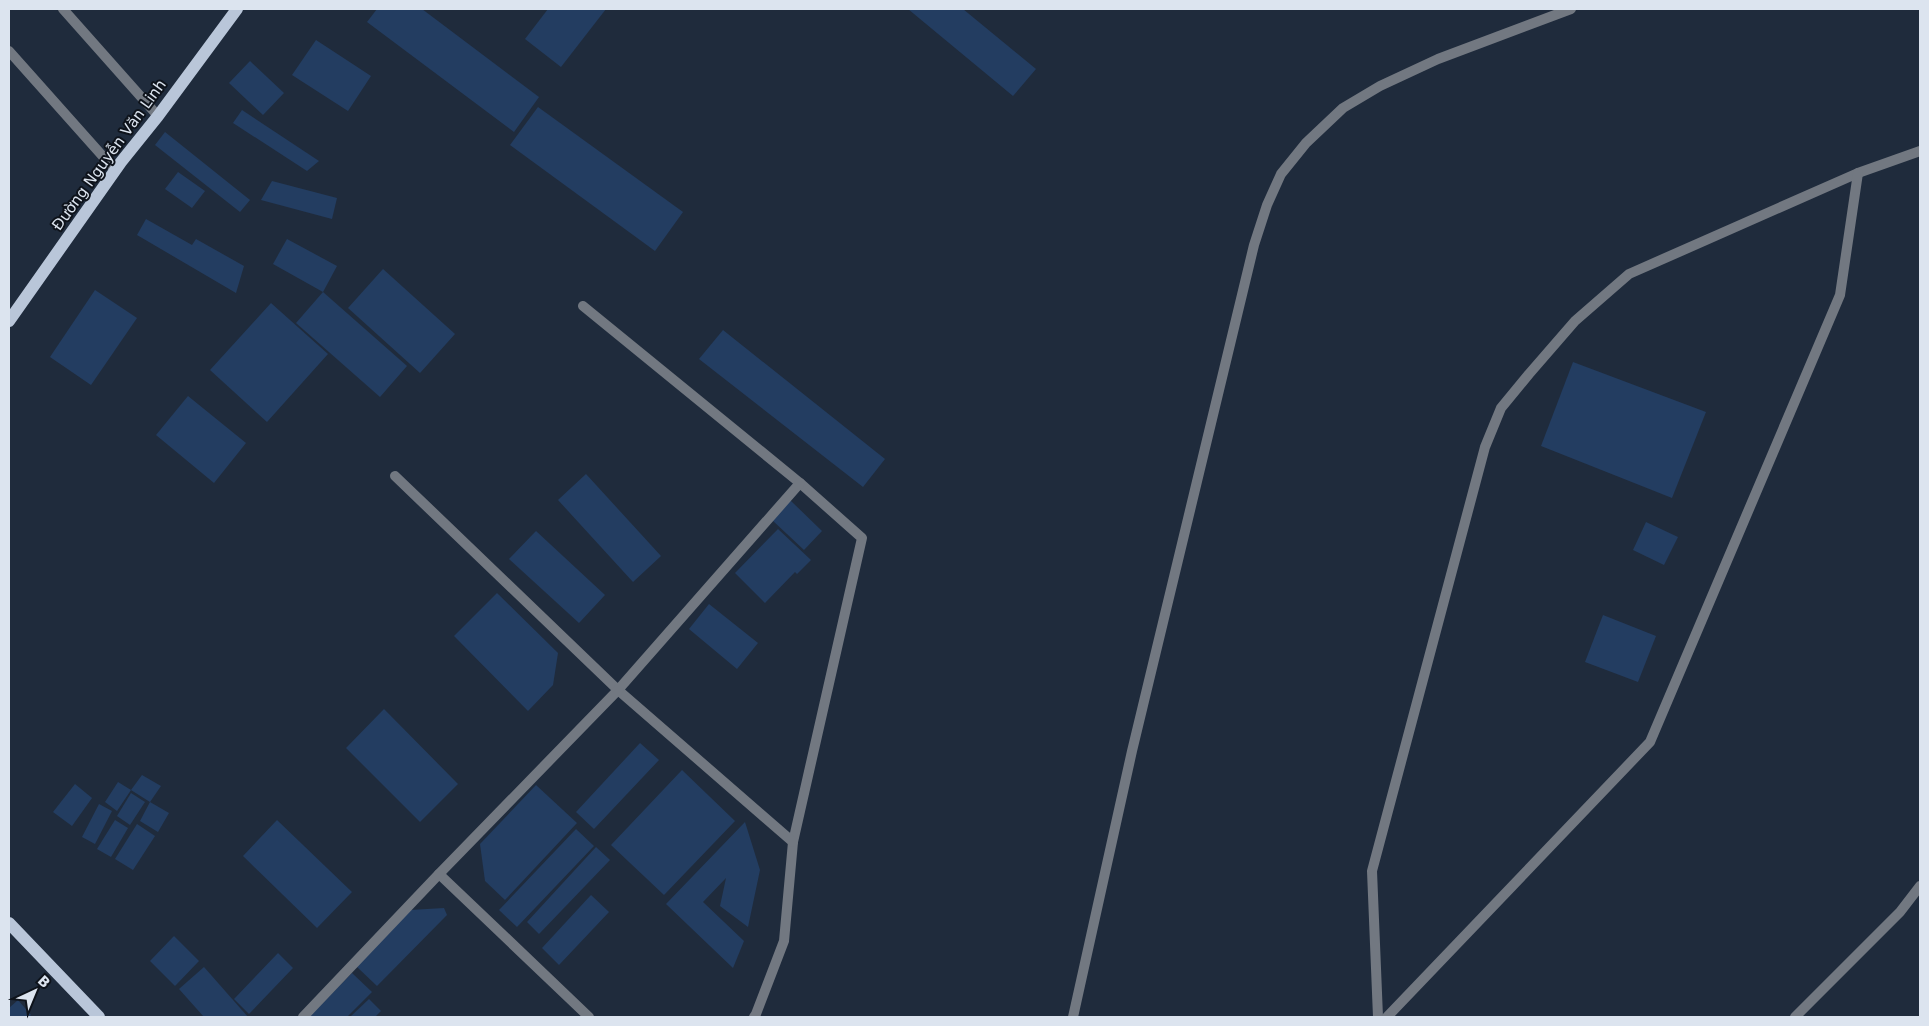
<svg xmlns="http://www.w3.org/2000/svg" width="1929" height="1026" viewBox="0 0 1929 1026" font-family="'DejaVu Sans',sans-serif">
  <rect width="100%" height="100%" fill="#1f2b3c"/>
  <!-- building -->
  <g fill="#233d61">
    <polygon points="377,9 422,9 539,97 514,132 367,22"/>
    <polygon points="548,9 606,9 561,67 525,39"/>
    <polygon points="908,9 963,9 1036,69 1013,96"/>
    <polygon points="316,40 371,76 348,111 292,75"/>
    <polygon points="250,61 284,93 263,115 229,83"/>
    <polygon points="538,107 683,212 655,251 510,145"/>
    <polygon points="242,110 319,161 307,171 233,123"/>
    <polygon points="165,132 250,200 240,212 155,145"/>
    <polygon points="178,172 205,191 192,208 165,189"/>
    <polygon points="272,181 337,198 332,219 261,200"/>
    <polygon points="146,219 192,245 196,239 244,266 236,293 137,235"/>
    <polygon points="287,239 337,266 323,292 273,264"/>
    <polygon points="383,269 455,334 420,373 348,308"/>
    <polygon points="95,290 137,318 91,385 50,357"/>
    <polygon points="323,292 407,366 380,397 296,323"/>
    <polygon points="271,303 328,354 267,422 210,370"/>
    <polygon points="723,330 885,459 863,487 699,359"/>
    <polygon points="1573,362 1706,412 1672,498 1541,446"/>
    <polygon points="188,396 246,443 214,483 156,435"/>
    <polygon points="586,474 661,556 633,582 558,500"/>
    <polygon points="790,500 822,531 804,550 771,519"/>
    <polygon points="1646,522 1678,537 1664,565 1633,550"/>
    <polygon points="778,529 811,560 797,574 795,572 765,603 735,573"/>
    <polygon points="536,531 605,595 579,623 509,559"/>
    <polygon points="497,593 558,653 553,685 528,711 454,636"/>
    <polygon points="709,604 758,643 737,669 689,629"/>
    <polygon points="1603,615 1656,636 1638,682 1585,662"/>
    <polygon points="384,709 458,784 420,822 346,748"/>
    <polygon points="640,743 659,760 594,829 576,812"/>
    <polygon points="682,770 735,821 664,895 611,845"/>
    <polygon points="142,775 161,786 150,802 169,813 158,832 140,821 150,802 131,790"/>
    <polygon points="118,782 131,790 117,811 105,802"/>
    <polygon points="75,784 92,798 72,826 53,812"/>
    <polygon points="536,785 577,823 505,900 485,881 480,844"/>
    <polygon points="131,793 145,802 130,825 117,816"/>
    <polygon points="99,804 112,811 95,844 82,837"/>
    <polygon points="115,820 128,828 111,857 97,849"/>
    <polygon points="277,820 352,892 317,928 243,856"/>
    <polygon points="745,822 760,870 748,927 720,906 726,878 703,902 744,941 733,968 666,904"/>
    <polygon points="137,824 155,836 133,870 115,859"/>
    <polygon points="576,829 594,846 517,927 499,910"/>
    <polygon points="596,847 610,860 539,934 527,922"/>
    <polygon points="591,895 609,912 559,965 542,948"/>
    <polygon points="444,908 447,915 377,986 356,966 410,910"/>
    <polygon points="174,936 199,961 175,986 150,961"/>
    <polygon points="278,953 293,968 249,1014 234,999"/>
    <polygon points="204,967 248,1017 204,1017 179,989"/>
    <polygon points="352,973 372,992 347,1017 309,1017"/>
    <polygon points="369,999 381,1011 375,1017 350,1017"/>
    <polygon points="18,1000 31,1015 28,1017 9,1017 9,1008"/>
  </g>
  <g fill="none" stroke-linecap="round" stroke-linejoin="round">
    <!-- street -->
    <g stroke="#727881" stroke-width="10">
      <polyline points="63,9 158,116"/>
      <polyline points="9,51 115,170"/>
      <polyline points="583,306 800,483 862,538 793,842 784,941 756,1014 754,1017"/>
      <polyline points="395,476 618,690 793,842"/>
      <polyline points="439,874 589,1017"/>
      <polyline points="303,1017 439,874 618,690 800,483"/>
      <polyline points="1073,1017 1132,751 1254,245 1267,205 1281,174 1306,143 1343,108 1380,86 1438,59 1571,9"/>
      <polyline points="1378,1017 1372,871 1485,447 1501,408 1529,374 1575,321 1629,274 1858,173 1920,151"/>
      <polyline points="1387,1017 1650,742 1840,295 1858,173"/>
      <polyline points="1795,1017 1900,912 1920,886"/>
    </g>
    <!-- primary -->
    <g stroke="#b9c6d9" stroke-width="12">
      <polyline points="9,321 121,162 158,116 237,9"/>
      <polyline points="9,923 99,1017"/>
    </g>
  </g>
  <g text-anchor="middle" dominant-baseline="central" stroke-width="4" stroke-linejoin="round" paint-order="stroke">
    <!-- street labels -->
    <g font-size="15" fill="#dce4ef" stroke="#0e131b">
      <text transform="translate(109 155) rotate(-54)">Đường Nguyễn Văn Linh</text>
    </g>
  </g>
  <!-- border -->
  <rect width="1929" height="1026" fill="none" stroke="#dce4ef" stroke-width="20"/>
  <!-- north arrow -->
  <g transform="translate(35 991) rotate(44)" stroke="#0e131b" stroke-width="4" paint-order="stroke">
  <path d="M0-4L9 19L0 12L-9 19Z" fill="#dce4ef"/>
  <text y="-8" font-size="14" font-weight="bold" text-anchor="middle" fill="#dce4ef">B</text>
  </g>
</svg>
